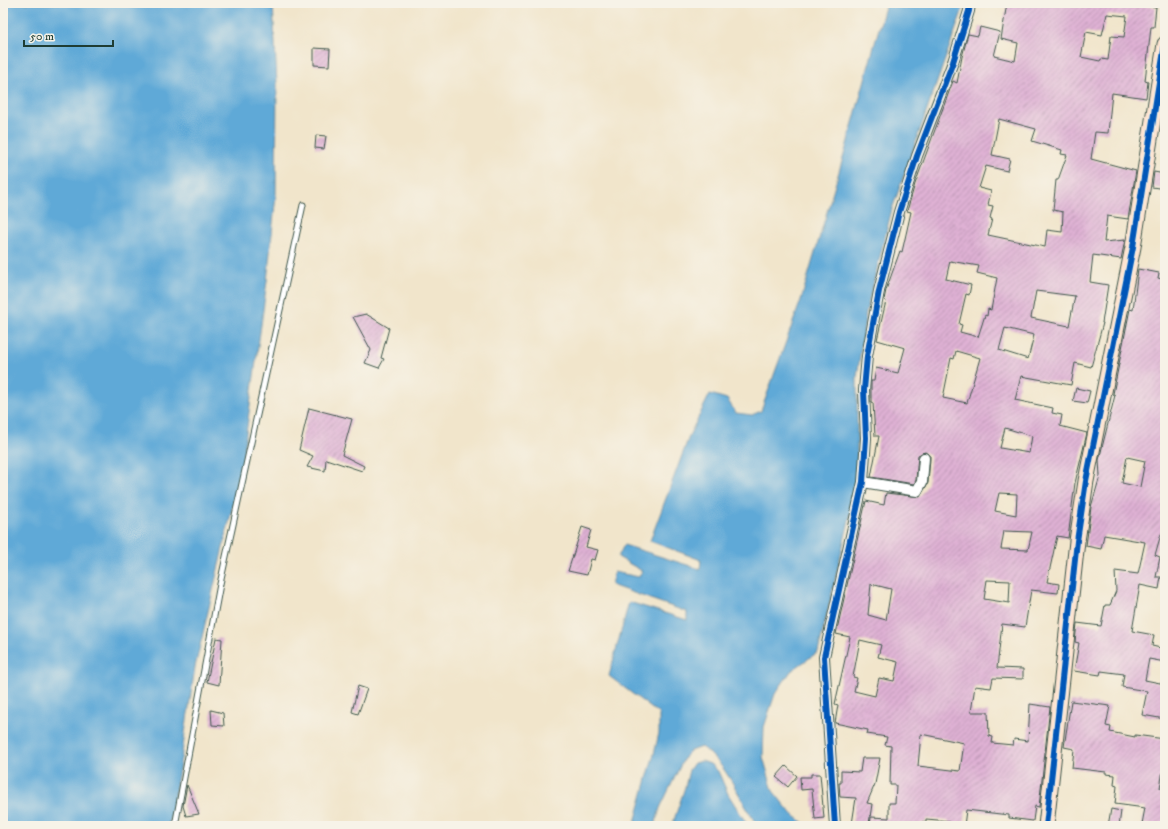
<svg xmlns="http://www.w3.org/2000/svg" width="1168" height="829" viewBox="0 0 1168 829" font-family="'IM FELL DW Pica',serif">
  <defs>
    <pattern id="building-hatch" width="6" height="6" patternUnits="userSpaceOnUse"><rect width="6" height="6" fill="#dfb1d4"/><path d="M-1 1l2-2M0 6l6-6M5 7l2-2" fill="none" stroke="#b491ad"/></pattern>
  </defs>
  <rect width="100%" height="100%" fill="#f7f3e8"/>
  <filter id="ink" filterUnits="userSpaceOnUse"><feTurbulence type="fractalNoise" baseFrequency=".025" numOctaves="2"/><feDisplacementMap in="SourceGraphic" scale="8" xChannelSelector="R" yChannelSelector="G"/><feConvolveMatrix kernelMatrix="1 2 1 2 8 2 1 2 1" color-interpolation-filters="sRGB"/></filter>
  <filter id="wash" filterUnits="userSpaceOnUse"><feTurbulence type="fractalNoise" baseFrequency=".012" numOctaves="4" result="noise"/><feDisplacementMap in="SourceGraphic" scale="16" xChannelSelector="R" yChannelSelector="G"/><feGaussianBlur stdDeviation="0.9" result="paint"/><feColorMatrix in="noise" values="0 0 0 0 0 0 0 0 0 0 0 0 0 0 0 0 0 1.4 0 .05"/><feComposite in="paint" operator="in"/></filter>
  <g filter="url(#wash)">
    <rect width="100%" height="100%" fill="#f1e5cb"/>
    <!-- water -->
    <g fill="#5fa9d7" stroke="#3f7386">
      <polygon points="3,3 273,3 277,84 276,195 267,281 241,471 195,667 182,753 169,826 3,826"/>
      <path d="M886 3H965L892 209 866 312 857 377V475L850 516 818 652 791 671 775 694 764 727 763 757 773 791 790 812 807 826H758C739 800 729 765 701 747L690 751 685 756 660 808 655 826H634L655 750 659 733V714L609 676 629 602 687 620V612L611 585 614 572 639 577 642 571 618 557 624 545 700 569 701 560 650 541 690 434 710 394 727 399 736 413 752 415 761 411 801 300 846 148Z"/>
      <polygon points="702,761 710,764 718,771 728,794 748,826 672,826 685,787 689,770 694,763"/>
    </g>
    <g id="blocks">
      <!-- building -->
      <g fill="url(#building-hatch)" fill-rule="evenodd">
        <path d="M1007 3H1113L1156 7 1154 27H1151L1145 81 1148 82 1146 98 1112 93 1108 133 1095 132 1091 159 1136 171 1128 219 1107 216 1104 242 1125 240 1121 259 1093 255 1090 282 1108 285 1102 323H1103L1091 367 1075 363 1071 385 1021 376 1015 400 1053 408 1052 413 1062 415 1060 426 1087 433 1075 483 1068 538 1057 536 1047 582 1059 584 1058 593 1031 590 1025 627 1002 624 997 668 1023 669V679L993 678 991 688 975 686 971 712H988L989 736 993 737 992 743 1013 745 1014 739 1028 741 1030 704 1050 707 1039 807 1035 806 1033 821 1009 818V815L966 810 964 826 949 824V821L926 819V822H922L921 826H870L871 817 889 818V803H895L896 785H890L891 746 885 745 887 737 867 734 868 730 835 723 838 705 835 704 850 637 836 634 866 501 884 505 886 493 920 497 928 483 930 459V455L925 452 918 455 916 480 914 484 871 477 879 436H875L873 403 871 402V381H874L876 368 898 373 905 348 877 340 886 301 884 300 886 290 900 251 902 252 911 212 907 211 915 184 953 81 957 83 962 57 968 34 978 36 980 27 1000 32 994 56 1015 61 1018 43 1001 39ZM1107 14 1127 16 1124 37 1111 36 1108 60 1101 59 1100 61 1081 57 1086 32 1102 35ZM999 119 1036 129 1032 141 1062 150 1061 154 1067 155 1058 180H1056L1053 210 1063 212 1062 232 1047 230 1045 247 988 235 992 219 990 218 993 206 988 205 991 191 979 188 986 166 1007 171 1010 159 992 155ZM950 261 979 266 977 273 997 278 991 310 988 309 987 316 985 315 978 337 960 332 962 325 959 324 966 294 969 295 971 285 946 279ZM1036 291 1075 296 1069 326 1031 318ZM1005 328 1034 335 1028 359 999 350ZM956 351 980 358 967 403 943 398 951 358 954 359ZM1005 428 1032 436 1029 453 1000 448ZM999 493 1017 494 1016 515 995 511ZM1004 531 1032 532 1028 550 1001 549ZM987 580 1010 581 1009 603 984 599ZM871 584 891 589 886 620 868 615ZM860 640 881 645 878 657 898 662 894 681 879 678 875 696 854 691 857 678 853 677ZM921 734 964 743 960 771 918 766Z"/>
        <polygon points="314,48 330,49 329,66 314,65"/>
        <polygon points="316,135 326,136 324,149 315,148"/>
        <polygon points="1154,172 1165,174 1165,189 1152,187"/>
        <path d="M1138 269 1159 273 1158 278 1165 280V536L1161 534 1155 555 1160 557 1156 577H1161L1159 589 1140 585 1132 631 1154 635 1152 646 1165 649V662L1149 659 1145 680 1165 684V719L1142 715 1147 691 1122 687 1124 674 1101 671 1100 675 1074 671 1079 643 1075 642 1077 623 1101 626 1105 605H1110L1116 591 1115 571 1138 574 1145 542 1104 535 1101 549 1086 546 1091 507 1100 476 1099 460 1115 395 1113 394 1130 309 1133 310ZM1127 457 1145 461 1140 487 1122 483Z"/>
        <polygon points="366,314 389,328 381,358 384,359 379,368 365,363 371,350 353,317"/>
        <polygon points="1076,388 1090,391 1087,403 1073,401"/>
        <polygon points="309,408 352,419 342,455 364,466 362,471 326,459 325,471 307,467 313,456 299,450"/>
        <polygon points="582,527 591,530 586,547 598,550 595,560 591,559 587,575 568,571"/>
        <polygon points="216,638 222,639 219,685 207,682"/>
        <polygon points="358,686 367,689 358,714 352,712"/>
        <polygon points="1071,701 1110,706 1106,726 1111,727 1110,732 1135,737 1135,735 1165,739 1165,758 1160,788 1165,789 1164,826 1142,824 1145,808 1115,804 1117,786 1114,785 1115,775 1106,774 1106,772 1072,768 1074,749 1064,747"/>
        <polygon points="211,710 223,713 224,726 212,725"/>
        <polygon points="862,758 880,758 875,784 867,803 872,804 869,824 852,824 856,798 840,797 839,783 841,783 841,771 860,772"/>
        <polygon points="786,766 797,776 788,787 776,777"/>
        <polygon points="811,774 820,774 824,818 815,819 812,789 801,790 800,777 811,777"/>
        <polygon points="187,785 199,814 186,816 183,806"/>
        <polygon points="1111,809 1121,811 1119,826 1108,826"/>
      </g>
    </g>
  </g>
  <g filter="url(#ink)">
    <use href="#blocks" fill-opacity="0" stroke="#3e564b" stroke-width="1"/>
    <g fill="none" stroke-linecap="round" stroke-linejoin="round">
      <!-- lane casing -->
      <g stroke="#3e564b" stroke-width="7">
        <polyline id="lane" points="175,826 220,584 303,205"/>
      </g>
      <!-- street casing -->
      <g stroke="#3e564b" stroke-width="12">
        <g id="street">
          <polyline points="863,482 917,491 922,482 924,458"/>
          <polyline points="835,826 824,657 863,482 866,438 864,390 867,356 879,291 899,212 917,156 953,62 969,11 970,3"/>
        </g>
      </g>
      <!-- secondary casing -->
      <g stroke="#3e564b" stroke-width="17">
        <polyline id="secondary" points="1046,826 1077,541 1086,481 1133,247 1165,44"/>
      </g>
      <!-- lane -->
      <use href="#lane" stroke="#fff" stroke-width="5"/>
      <!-- street -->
      <use href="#street" stroke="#fff" stroke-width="10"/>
      <!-- secondary -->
      <use href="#secondary" stroke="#fde4d1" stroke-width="15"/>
      <!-- cycleway casing -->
      <g stroke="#f7f3e8" stroke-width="8">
        <g id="cycleway">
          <polyline points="835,826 824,657 863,482 866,438 864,390 867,356 879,291 899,212 917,156 953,62 969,11 970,3"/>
          <polyline points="1046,826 1077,541 1086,481 1133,247 1165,44"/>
        </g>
      </g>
      <!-- cycleway -->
      <use href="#cycleway" stroke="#0057b8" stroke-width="6"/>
    </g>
  </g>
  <!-- margin -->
  <rect width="1168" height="829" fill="none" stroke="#f7f3e8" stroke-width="16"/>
  <!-- scale -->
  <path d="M24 40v6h89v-6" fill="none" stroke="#1f3d34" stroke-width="2"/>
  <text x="30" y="40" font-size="12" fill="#1f3d34" stroke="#f7f3e8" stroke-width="3" paint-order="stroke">50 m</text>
</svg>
